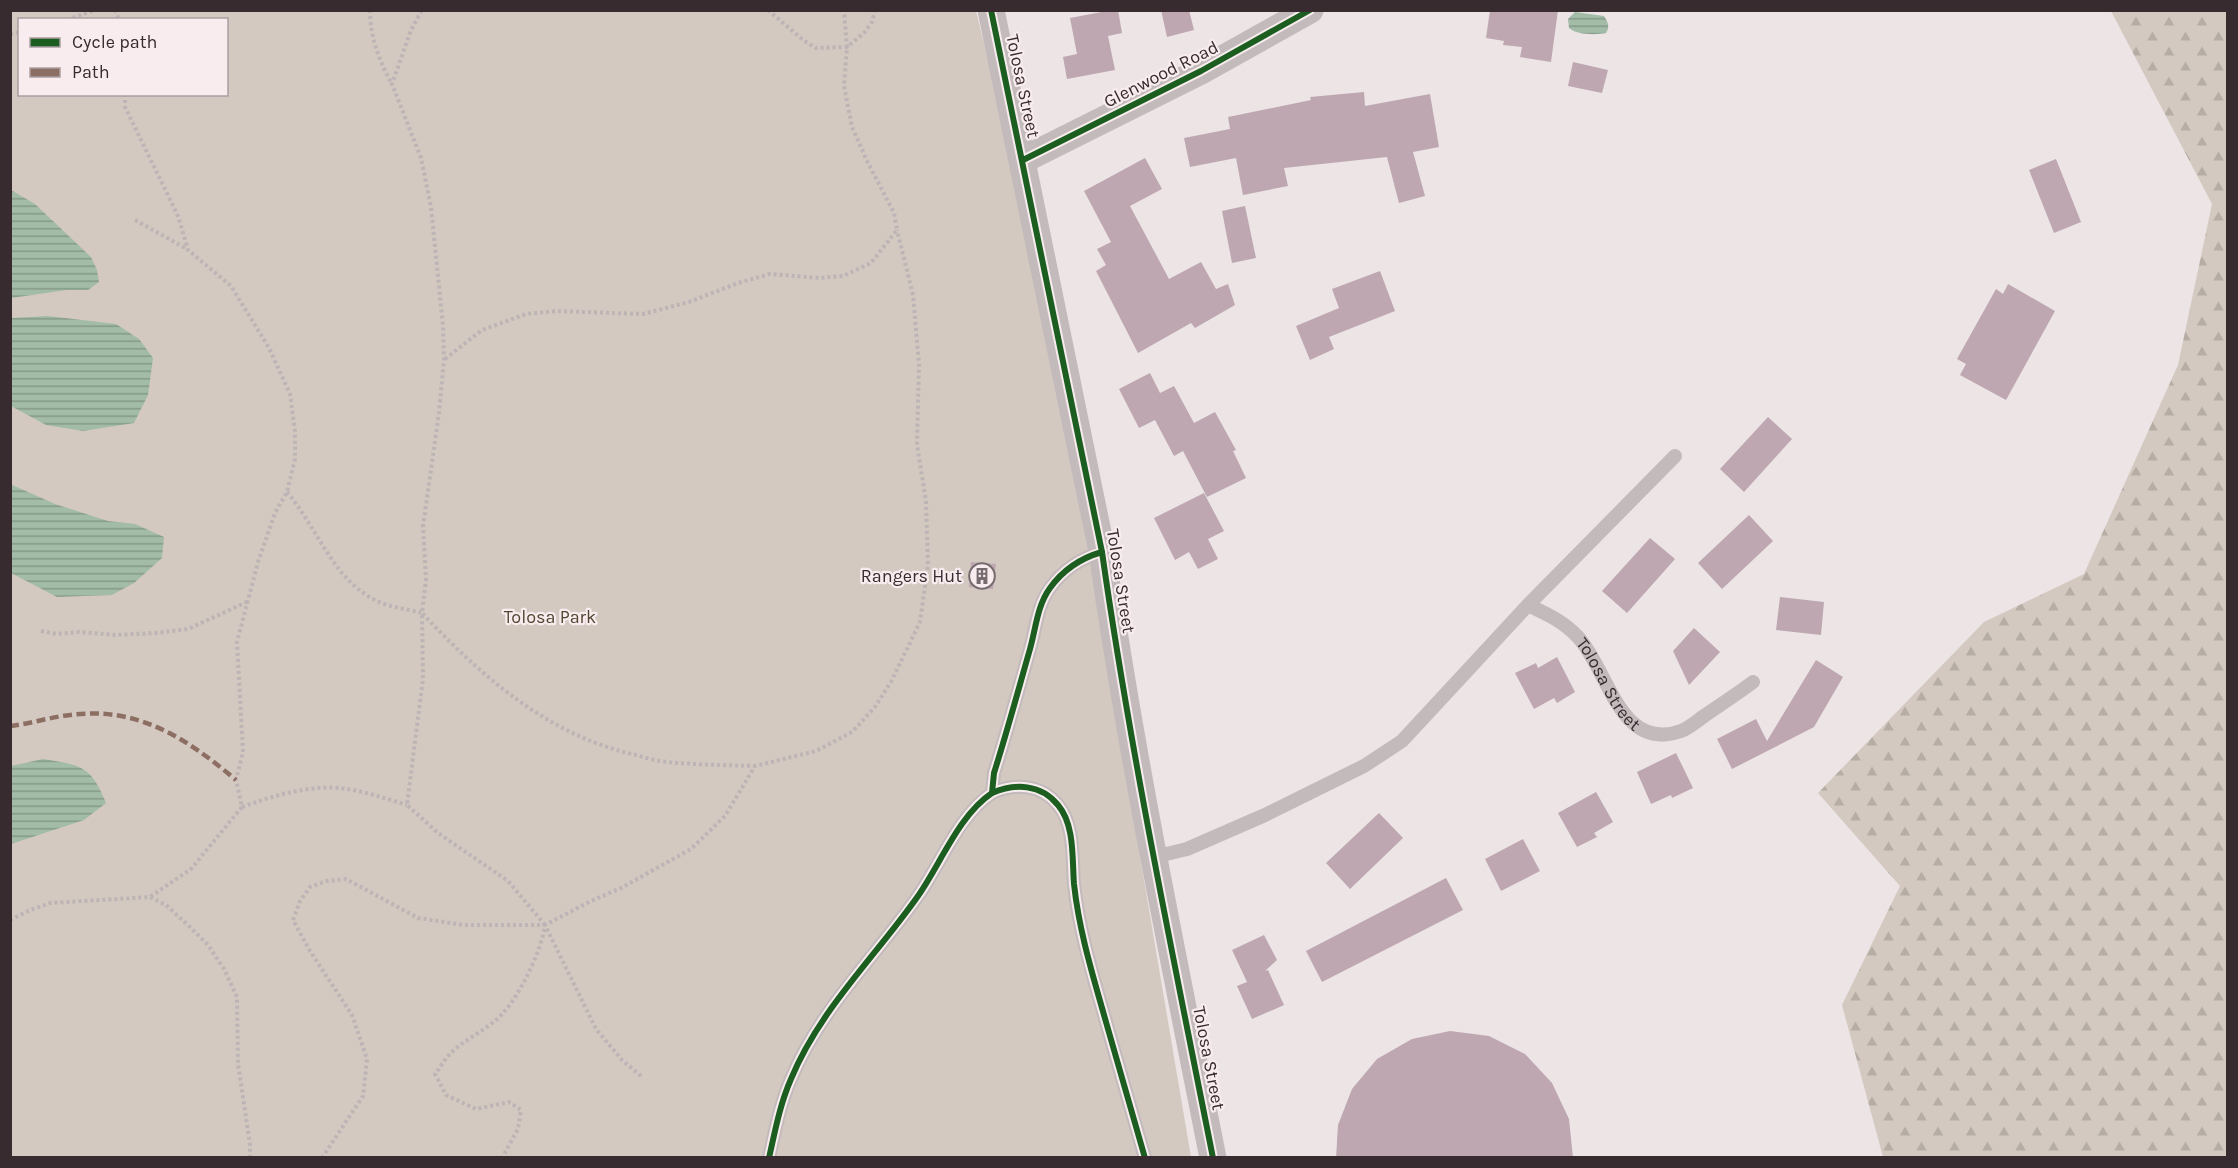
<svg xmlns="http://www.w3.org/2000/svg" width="2238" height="1168" viewBox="0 0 2238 1168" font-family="Karla,sans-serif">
  <defs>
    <pattern id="forest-firs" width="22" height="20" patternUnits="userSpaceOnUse" patternTransform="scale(1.5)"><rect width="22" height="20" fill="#d3c9c0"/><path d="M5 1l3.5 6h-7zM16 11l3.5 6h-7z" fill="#b6ada5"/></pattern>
    <pattern id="water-rules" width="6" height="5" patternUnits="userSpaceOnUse" patternTransform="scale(1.5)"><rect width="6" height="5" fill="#a2bca8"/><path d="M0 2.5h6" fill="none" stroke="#859989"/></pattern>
  </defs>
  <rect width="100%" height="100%" fill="#ece4e5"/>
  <!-- green -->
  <path fill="#d3c9c0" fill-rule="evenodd" d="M10 11H976L1017 179 1089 556 1191 1157H11ZM20 20H226V94H20Z"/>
  <!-- forest -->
  <polygon fill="url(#forest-firs)" points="2111,11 2227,11 2227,1157 1883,1157 1842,1005 1900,886 1818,793 1984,622 2084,574 2178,365 2212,204"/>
  <!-- water -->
  <g fill="url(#water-rules)">
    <path d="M1575 12 1604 16C1608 22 1610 27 1606 33 1595 35 1577 35 1569 28L1568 19Z"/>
    <polygon points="11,190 35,204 91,257 97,270 99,282 88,290 67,290 11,298"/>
    <polygon points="48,316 116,324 139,339 153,358 148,395 134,423 83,431 46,425 11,406 11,318"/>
    <polygon points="10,484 55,504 108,521 135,524 164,537 162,558 134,583 112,595 57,597 11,573"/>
    <path d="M43 759C80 765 91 765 106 803L84 820 11 844V766Z"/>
  </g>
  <!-- building -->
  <g fill="#bea7b1">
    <polygon points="1112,10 1118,10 1122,33 1108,36 1115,70 1067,79 1063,57 1077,54 1070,18"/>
    <polygon points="1161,10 1189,10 1194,30 1167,37"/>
    <polygon points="1490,10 1558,10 1551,62 1520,57 1522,47 1503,45 1504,41 1486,38"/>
    <polygon points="1573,62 1608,70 1602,93 1568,86"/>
    <polygon points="1364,92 1365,106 1430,94 1439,147 1413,152 1425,196 1399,203 1387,157 1284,168 1288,186 1243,195 1236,158 1190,167 1184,138 1230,129 1228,117 1311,100 1310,97"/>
    <polygon points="1145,158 1162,189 1130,206 1169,279 1201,262 1216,289 1228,284 1235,305 1195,328 1191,323 1138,353 1096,271 1106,265 1097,249 1111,242 1084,191"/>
    <polygon points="2056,159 2081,222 2054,233 2029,170"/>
    <polygon points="1245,206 1256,258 1232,263 1222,211"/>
    <polygon points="1380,271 1395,311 1329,337 1334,349 1310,360 1296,326 1339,308 1332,289"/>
    <polygon points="2008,284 2055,311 2006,400 1960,375 1966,364 1957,359 1996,289 2003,294"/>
    <polygon points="1150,373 1160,393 1174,386 1194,423 1215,412 1236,450 1233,451 1246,478 1207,497 1183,451 1174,456 1155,420 1139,428 1119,389"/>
    <polygon points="1768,417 1792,439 1744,492 1720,469"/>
    <polygon points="1204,493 1224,531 1208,539 1218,559 1198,569 1189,552 1175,560 1154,518"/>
    <polygon points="1749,515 1773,541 1722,589 1698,563"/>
    <polygon points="1650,538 1675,559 1627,613 1602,591"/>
    <polygon points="971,562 996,564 993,589 969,587"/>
    <polygon points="1780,597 1824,602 1821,635 1776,630"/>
    <polygon points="1694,628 1720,652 1689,685 1673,651"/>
    <polygon points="1557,657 1575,692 1557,703 1554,698 1534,709 1515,673 1536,663 1538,668"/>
    <polygon points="1816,660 1843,677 1814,727 1732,769 1717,739 1756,719 1767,741"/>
    <polygon points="1676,753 1693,788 1672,798 1671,795 1651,804 1637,772"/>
    <polygon points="1596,792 1613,822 1594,833 1597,837 1577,847 1558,813"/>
    <polygon points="1379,813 1403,838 1350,889 1326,863"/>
    <polygon points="1523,839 1540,871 1501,891 1485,859"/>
    <polygon points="1446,878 1463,910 1322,982 1306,951"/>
    <polygon points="1264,935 1277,960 1265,971 1268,970 1284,1005 1252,1019 1237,986 1247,982 1232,950"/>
    <polygon points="1450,1031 1489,1036 1525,1054 1552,1083 1569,1119 1573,1158 1336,1158 1338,1125 1352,1089 1377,1059 1412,1039"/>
  </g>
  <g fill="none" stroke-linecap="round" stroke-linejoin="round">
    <!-- path -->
    <g stroke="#bdb4b6" stroke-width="4" stroke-dasharray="3 3" stroke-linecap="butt">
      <polyline points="115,10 119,20"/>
      <path d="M370 10C370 37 379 61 392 84"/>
      <polyline points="768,10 803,40 816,48 847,47 864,33 872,22 875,10"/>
      <polyline points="67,20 95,10"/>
      <polyline points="10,34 20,32"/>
      <polyline points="125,94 125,107 178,216 188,250 231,286 269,348 290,394 295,431 295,459 287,492 275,513 258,562 237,642 243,752 236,780 242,807 191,869 150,897"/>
      <polyline points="135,220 187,249"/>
      <polyline points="445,359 482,330 526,314 556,311 643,314 689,302 738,283 770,274 820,278 843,276 871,263 897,230 894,213 868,163 852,127 844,86 847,47 844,10"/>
      <path d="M287 492C316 526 332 577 373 599 387 607 407 609 422 613L426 579 423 526 439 413 444 359 443 326 431 207 421 158 392 84 411 30 422 10"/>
      <polyline points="41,631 57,634 79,632 115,635 156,633 188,629 249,601"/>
      <path d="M242 807C267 798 292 790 319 788 348 785 380 797 407 805"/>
      <polyline points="10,920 28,911 50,903 150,897 166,905 192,929 208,945 224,969 237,997 238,1064 250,1144 250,1158"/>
      <path d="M545 925 508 881 438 833 407 805 423 679 422 613C482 677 549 736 636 755 646 758 657 761 668 762 696 765 726 765 755 766"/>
      <polyline points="641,1076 622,1060 596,1029 545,925 591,901 621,888 691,849 725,816 755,766 816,751 852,732 875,707 891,682 920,622 928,565 926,501 917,445 919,364 913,295 897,230"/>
      <path d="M322 1158 363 1096 367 1059 352 1015 310 951 293 920 300 901 310 887 327 881 346 879 418 918 464 925H545C542 949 521 993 504 1012 490 1029 462 1040 449 1055 444 1060 440 1068 435 1074L446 1095 476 1109 509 1102 521 1110 518 1129 502 1158"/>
    </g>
    <!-- lane -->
    <g stroke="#c3babc" stroke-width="14">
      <path id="s1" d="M1528 605C1547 614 1563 621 1578 637 1609 671 1620 753 1681 731 1689 728 1697 721 1704 716 1720 705 1737 694 1753 682"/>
      <path d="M992 793C1015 783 1041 784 1058 805 1075 825 1072 859 1074 884 1079 931 1093 976 1106 1022 1119 1067 1132 1112 1145 1158"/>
      <polyline points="1154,857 1187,849 1265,815 1364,766 1402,741 1528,605 1675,456"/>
      <path d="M769 1158C775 1131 780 1104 791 1079 820 1009 876 956 918 896 941 863 959 815 992 793L994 773C1007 732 1018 691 1030 649 1036 628 1037 606 1050 588 1063 570 1081 558 1102 552"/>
    </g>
    <!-- street -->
    <g stroke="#c3babc" stroke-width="27">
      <path d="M991 10 1102 552C1131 755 1173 956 1213 1158"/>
      <polyline points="1023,160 1201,71 1310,10"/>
    </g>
    <!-- quiet -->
    <path stroke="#8d6e63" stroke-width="4.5" stroke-dasharray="9 4.5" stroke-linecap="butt" d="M10 726C30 724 50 717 70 715 138 706 186 738 236 780"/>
    <!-- cycleway casing -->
    <g stroke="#f8ecee" stroke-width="10">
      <g id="cycleway">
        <path d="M991 10 1102 552C1131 755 1173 956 1213 1158"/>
        <polyline points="1023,160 1201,71 1310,10"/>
        <path d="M992 793C1015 783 1041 784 1058 805 1075 825 1072 859 1074 884 1079 931 1093 976 1106 1022 1119 1067 1132 1112 1145 1158"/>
        <path d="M769 1158C775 1131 780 1104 791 1079 820 1009 876 956 918 896 941 863 959 815 992 793L994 773C1007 732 1018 691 1030 649 1036 628 1037 606 1050 588 1063 570 1081 558 1102 552"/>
      </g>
    </g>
    <!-- cycleway -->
    <use href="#cycleway" stroke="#1b5e20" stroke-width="6"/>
  </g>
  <!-- icons -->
  <defs>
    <g id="building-ring" transform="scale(1.35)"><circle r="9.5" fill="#f8ecee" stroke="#766c6f" stroke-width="1.5"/><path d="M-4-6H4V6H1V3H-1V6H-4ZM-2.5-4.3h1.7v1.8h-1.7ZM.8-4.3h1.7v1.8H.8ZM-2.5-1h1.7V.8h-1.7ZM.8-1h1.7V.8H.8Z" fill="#766c6f"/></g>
  </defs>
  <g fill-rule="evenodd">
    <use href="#building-ring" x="982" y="576"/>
  </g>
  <g text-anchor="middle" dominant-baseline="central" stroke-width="4.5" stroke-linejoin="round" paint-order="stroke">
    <!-- street labels -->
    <g font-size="18" fill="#372b30" stroke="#f8ecee">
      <text transform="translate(1161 74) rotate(-27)">Glenwood Road</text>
      <text transform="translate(1023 86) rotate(78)">Tolosa Street</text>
      <text transform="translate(1121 581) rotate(81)">Tolosa Street</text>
      <text stroke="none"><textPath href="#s1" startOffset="116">Tolosa Street</textPath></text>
      <text transform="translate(1209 1058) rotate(79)">Tolosa Street</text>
    </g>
    <!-- poi labels -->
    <g font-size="18" fill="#372b30" stroke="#f8ecee" text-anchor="end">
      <text x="962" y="576">Rangers Hut</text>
    </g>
    <!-- park labels -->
    <g font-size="18" fill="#524631" stroke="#f8ecee">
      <text x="550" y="617">Tolosa Park</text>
    </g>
  </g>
  <!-- border -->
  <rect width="2238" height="1168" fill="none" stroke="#372b30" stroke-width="24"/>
  <!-- legend -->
  <rect x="18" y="18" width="210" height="78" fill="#f8ecee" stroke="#ab9fa2" stroke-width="1.5"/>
  <rect x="30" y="38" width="30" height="9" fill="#1b5e20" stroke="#ab9fa2" stroke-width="1.5"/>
  <text x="72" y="48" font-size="18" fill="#372b30">Cycle path</text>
  <rect x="30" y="68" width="30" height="9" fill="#8d6e63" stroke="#ab9fa2" stroke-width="1.5"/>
  <text x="72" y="78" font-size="18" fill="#372b30">Path</text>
</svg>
